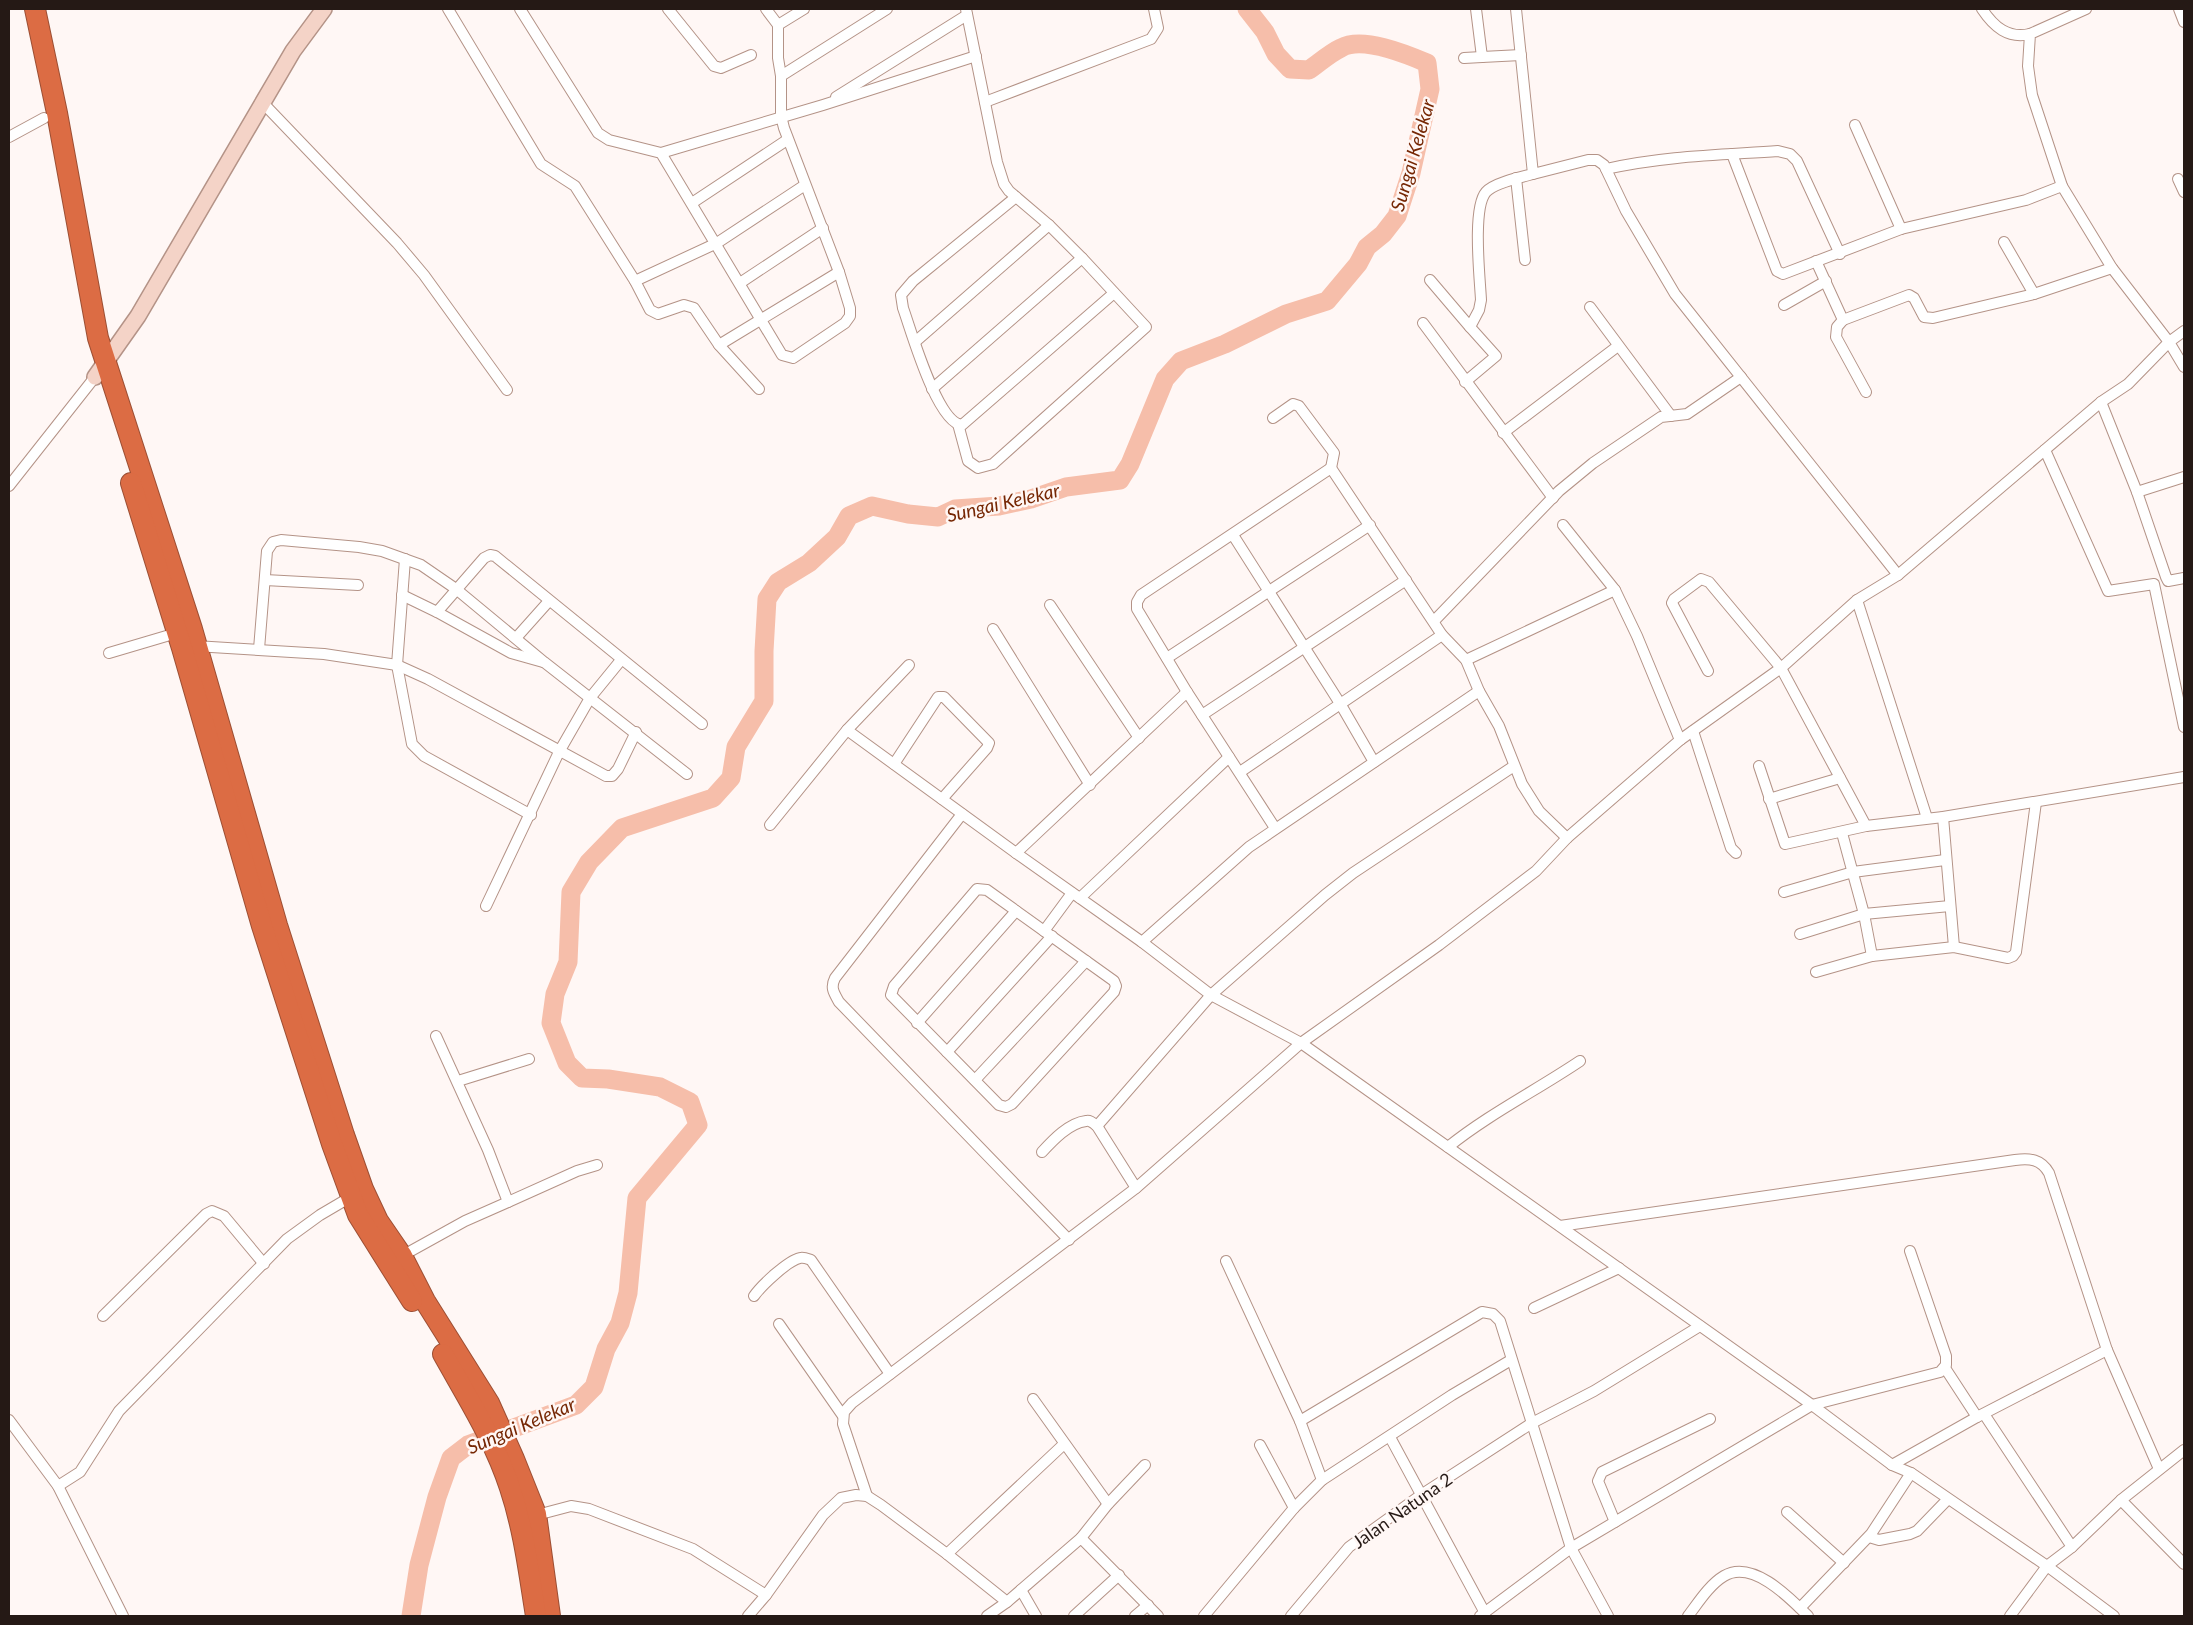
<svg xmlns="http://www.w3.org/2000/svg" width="2193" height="1625" viewBox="0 0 2193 1625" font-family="Lato,sans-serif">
  <rect width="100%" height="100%" fill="#fff7f5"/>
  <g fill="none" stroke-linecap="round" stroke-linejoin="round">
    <!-- river -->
    <path stroke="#f6beaa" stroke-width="19" d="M411 1616 419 1565 437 1497 451 1458 468 1445 576 1405 594 1387 606 1349 620 1323 628 1293 637 1198 698 1125 690 1102 660 1087 608 1079 582 1078 567 1063 551 1023 555 994 568 962 571 892 589 862 622 828 713 798 731 778 736 747 764 701V651L767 599 778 582 809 563 837 537 849 516 872 506 908 514 938 517 955 509 999 506 1031 499 1066 487 1120 480 1130 464 1165 379 1181 361 1225 344 1286 314 1327 301 1358 264 1367 247 1383 234 1397 216 1411 173 1430 89 1427 63C1406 54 1362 36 1341 48 1330 53 1319 63 1309 70L1290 69 1276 54 1265 32 1247 9"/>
    <!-- street casing -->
    <g stroke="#b49387" stroke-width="12">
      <g id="street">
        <polyline points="448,9 541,164 575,186 635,281 650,310 658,314 684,305 694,308 719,345 759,389"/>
        <polyline points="520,9 598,133 609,140 661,153 782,355 793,358 845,323 850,316 850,308 839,272 784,128 781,116 781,76 778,58 778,25 766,9"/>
        <polyline points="668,9 714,66 721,68 751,55"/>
        <polyline points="1476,9 1482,57 1521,55"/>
        <polyline points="1516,9 1533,174 1588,160 1597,160 1604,165 1626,211 1675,294 1898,575"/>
        <path d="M1982 9C1994 27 2008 39 2030 34"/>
        <polyline points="2086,9 2030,34 2028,66 2032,95 2062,186 2112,268 2169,342 2184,367"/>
        <polyline points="2179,9 2184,22"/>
        <polyline points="778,25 804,9"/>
        <polyline points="1464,58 1482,57"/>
        <polyline points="781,76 887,9"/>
        <polyline points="836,97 967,15"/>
        <polyline points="262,102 397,243 424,275 507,390"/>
        <polyline points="985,102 1151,39 1158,28 1154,9"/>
        <polyline points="1855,125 1901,229"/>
        <polyline points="9,137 44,118"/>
        <polyline points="661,153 823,105 976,56"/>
        <polyline points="1732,154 1777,271 1783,274 1901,229 2026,200 2062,186"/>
        <path d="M1606 169C1663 156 1720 155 1778 151L1790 154 1797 161 1840 254"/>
        <polyline points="1516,178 1525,260"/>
        <polyline points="2178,179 2184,192"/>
        <path d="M1016 197 913 281 901 295 903 308C911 330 937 423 962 425L1114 293"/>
        <polyline points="692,203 787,140"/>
        <polyline points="2004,242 2034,294"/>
        <polyline points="1816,261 1843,320 1837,327 1836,337 1866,392"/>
        <polyline points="1430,280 1470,327"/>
        <polyline points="635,281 717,243 805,185"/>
        <polyline points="740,283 823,228"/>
        <polyline points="1784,305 1826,281"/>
        <polyline points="1590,307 1671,416"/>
        <polyline points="1843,320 1909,295 1914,298 1924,317 1933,318 2034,294 2112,268"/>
        <polyline points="1423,323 1553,498"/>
        <polyline points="915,342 1049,225"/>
        <polyline points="719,345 839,272"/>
        <path d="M1465 382 1496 356 1470 327 1479 310 1481 300C1480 279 1472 208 1486 192 1494 183 1521 177 1533 174"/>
        <polyline points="932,389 1082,258"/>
        <polyline points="2101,402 2137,492 2166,577 2168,581 2184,578"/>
        <polyline points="1273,418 1293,404 1299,406 1334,453 1331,468"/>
        <polyline points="958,424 968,461 978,468 993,464 1146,327 1082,258 1049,225 1009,191 1004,184 997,162 966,9"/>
        <polyline points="1503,433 1618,346"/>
        <polyline points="2045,450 2108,591 2154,584 2184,727"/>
        <polyline points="9,486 95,377"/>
        <polyline points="2137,492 2184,477"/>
        <polyline points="1563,525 1615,590"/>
        <polyline points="1233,535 1341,705 1374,762"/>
        <polyline points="405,559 397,665 412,744 424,756 531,815"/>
        <polyline points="265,580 358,585"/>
        <polyline points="402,595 437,612 511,653 543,662"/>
        <polyline points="1857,600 1927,818"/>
        <polyline points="1050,605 1139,738"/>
        <polyline points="437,612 484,558 490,555 495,556 702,724"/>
        <polyline points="1434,621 1559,491 1593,463 1661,417 1687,414 1741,377"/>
        <polyline points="993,629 1090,785"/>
        <polyline points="516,638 549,601"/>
        <polyline points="195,646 324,654 397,665 428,679 606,776 612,776 618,769 636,732"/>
        <polyline points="259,649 267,551 273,542 281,540 359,547 382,551 421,565 456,589 544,662 687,774"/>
        <polyline points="109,653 180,632"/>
        <polyline points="1167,658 1370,525"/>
        <polyline points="1466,660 1615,590 1637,636 1680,740"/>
        <polyline points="1708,671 1672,603 1674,599 1701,579 1709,582 1781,668 1866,826"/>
        <polyline points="1202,715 1406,580"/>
        <polyline points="847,730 1016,853 1142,942 1211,995 1301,1043 1812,1405 1892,1465 1911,1473 2047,1566 2114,1616"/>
        <polyline points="1693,731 1731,848 1736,853"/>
        <polyline points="894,764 938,697 944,697 989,743 987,748 942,799"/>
        <polyline points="1759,766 1785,844 1866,826 1943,817 2184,777"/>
        <polyline points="1240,772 1442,635"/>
        <polyline points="1769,799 1840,778"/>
        <path d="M962 814 835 978C830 988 834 993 839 1002L1069 1240"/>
        <polyline points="1943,817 1954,947"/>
        <polyline points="770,825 847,730 909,665"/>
        <polyline points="1275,828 1187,692 1137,609 1137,602 1141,595 1331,468 1442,635 1466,660 1479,691 1499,726 1522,784 1539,811 1567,838"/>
        <polyline points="1842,833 1864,914 1872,956"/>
        <polyline points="1016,853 1187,692"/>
        <polygon points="977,889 987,890 1114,981 1116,986 1114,992 1012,1104 1006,1107 999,1105 891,995 894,986"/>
        <polyline points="1784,892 1853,872 1945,860"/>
        <polyline points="1080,898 1229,757"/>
        <polyline points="486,906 559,752 590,698 621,660"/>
        <polyline points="1044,931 1072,893"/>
        <polyline points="1800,934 1864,914 1950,906"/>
        <polyline points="1142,942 1249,847 1479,691"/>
        <polyline points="1816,972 1872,956 1954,947 2008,958 2013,956 2016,952 2036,802"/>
        <polyline points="917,1023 1016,911"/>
        <polyline points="947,1052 1052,936"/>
        <polyline points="975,1080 1086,961"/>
        <polyline points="458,1081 529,1059"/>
        <polyline points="1097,1126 1211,995 1325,895 1353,873 1514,766"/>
        <path d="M1448 1147C1489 1114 1537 1090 1580 1061"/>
        <path d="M1042 1152C1053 1140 1069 1123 1086 1121 1090 1120 1093 1123 1097 1126L1136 1188"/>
        <polyline points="508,1202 577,1171 597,1165"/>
        <path d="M1560 1226 2015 1160C2030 1158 2041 1159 2049 1173L2107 1350 2159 1469"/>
        <polyline points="400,1257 465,1221 508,1202 488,1150 436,1036"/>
        <polyline points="1226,1261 1300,1421 1322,1480"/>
        <path d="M754 1296C761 1286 787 1261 800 1258 804 1257 808 1259 811 1260L890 1374"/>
        <polyline points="1534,1308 1619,1268"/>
        <polyline points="103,1316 206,1214 212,1211 224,1216 264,1264"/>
        <polyline points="779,1324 843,1416"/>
        <polyline points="1945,1368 1977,1417"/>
        <polyline points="1033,1399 1108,1504"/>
        <polyline points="1984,1414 2072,1547"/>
        <polyline points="9,1420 58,1486 123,1616"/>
        <polyline points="1300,1421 1482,1312 1493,1314 1500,1321 1571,1548 1608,1616"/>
        <polyline points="1390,1437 1485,1613"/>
        <polyline points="1260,1445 1294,1508"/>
        <polyline points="1892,1465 1977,1417 2107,1350"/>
        <polyline points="58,1486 80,1472 119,1411 287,1239 320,1215 354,1195"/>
        <polyline points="867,1496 843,1424 844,1412 852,1403 1136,1188 1301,1043 1439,945 1536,871 1567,838 1680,740 1781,668 1857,600 1898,575 2101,402 2128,384 2169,342 2184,331"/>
        <polyline points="2121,1500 2184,1564"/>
        <polyline points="1787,1512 1844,1563"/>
        <polyline points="533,1516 571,1506 589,1509 693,1549 766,1595 823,1515 841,1498 856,1495 867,1496 881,1505 947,1554 1007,1602 1081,1538 1158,1616"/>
        <polyline points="1615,1522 1598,1481 1602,1472 1710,1419"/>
        <polyline points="1869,1537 1879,1540 1910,1534 1917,1531 1948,1499"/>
        <polyline points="1081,1538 1108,1504 1145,1465"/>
        <polyline points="947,1554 1064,1444"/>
        <polyline points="1021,1590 1036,1616"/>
        <polyline points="1800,1608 1871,1534 1911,1473"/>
        <polyline points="748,1616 766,1595"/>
        <polyline points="987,1616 1007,1602"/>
        <polyline points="1074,1616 1119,1575"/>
        <polyline points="1135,1616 1148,1605"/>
        <polyline points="1204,1616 1294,1508 1322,1480 1452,1395 1511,1360"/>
        <polyline points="1291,1616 1349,1547 1421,1495 1532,1423 1594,1391 1700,1326"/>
        <polyline points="1480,1616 1571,1548 1812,1405 1940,1372 1946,1365 1946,1356 1910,1251"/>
        <path d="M1688 1616C1698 1603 1709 1585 1724 1576 1752 1559 1789 1597 1808 1616"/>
        <polyline points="2010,1616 2047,1566 2072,1547 2121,1500 2184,1450"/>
      </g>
    </g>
    <!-- secondary casing -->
    <g stroke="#b49387" stroke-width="18">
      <polyline id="secondary" points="95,377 138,316 293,51 324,9"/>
    </g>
    <!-- highway casing -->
    <g stroke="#9c4f34" stroke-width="22">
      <g id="highway">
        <polyline points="35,9 57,113 98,338 192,629 277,925 344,1135 363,1189 378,1221 402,1256 425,1301 489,1403 514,1459 536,1514 550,1616"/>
        <polyline points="131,483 182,648 262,926 332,1144 358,1215 412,1301"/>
        <path d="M443 1354C467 1397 495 1441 510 1488 524 1530 529 1573 536 1616"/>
      </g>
    </g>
    <!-- street -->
    <use href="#street" stroke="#fff" stroke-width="10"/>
    <!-- secondary -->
    <use href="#secondary" stroke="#f4d3c7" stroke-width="15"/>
    <!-- highway -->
    <use href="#highway" stroke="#dc6c44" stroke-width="20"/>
  </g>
  <g text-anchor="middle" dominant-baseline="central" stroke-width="5" stroke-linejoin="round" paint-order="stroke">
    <!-- street labels -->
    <g font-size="18" fill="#251915" stroke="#fff7f5">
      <text transform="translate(1402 1510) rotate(-35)">Jalan Natuna 2</text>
    </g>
    <!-- water labels -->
    <g font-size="19" font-style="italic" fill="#762704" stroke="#fff7f5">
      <text transform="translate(1412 155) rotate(-74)">Sungai Kelekar</text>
      <text transform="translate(1003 502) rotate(-13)">Sungai Kelekar</text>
      <text transform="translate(521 1425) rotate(-23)">Sungai Kelekar</text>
    </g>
  </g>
  <!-- border -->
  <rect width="2193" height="1625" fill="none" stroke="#251915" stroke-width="20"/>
</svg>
